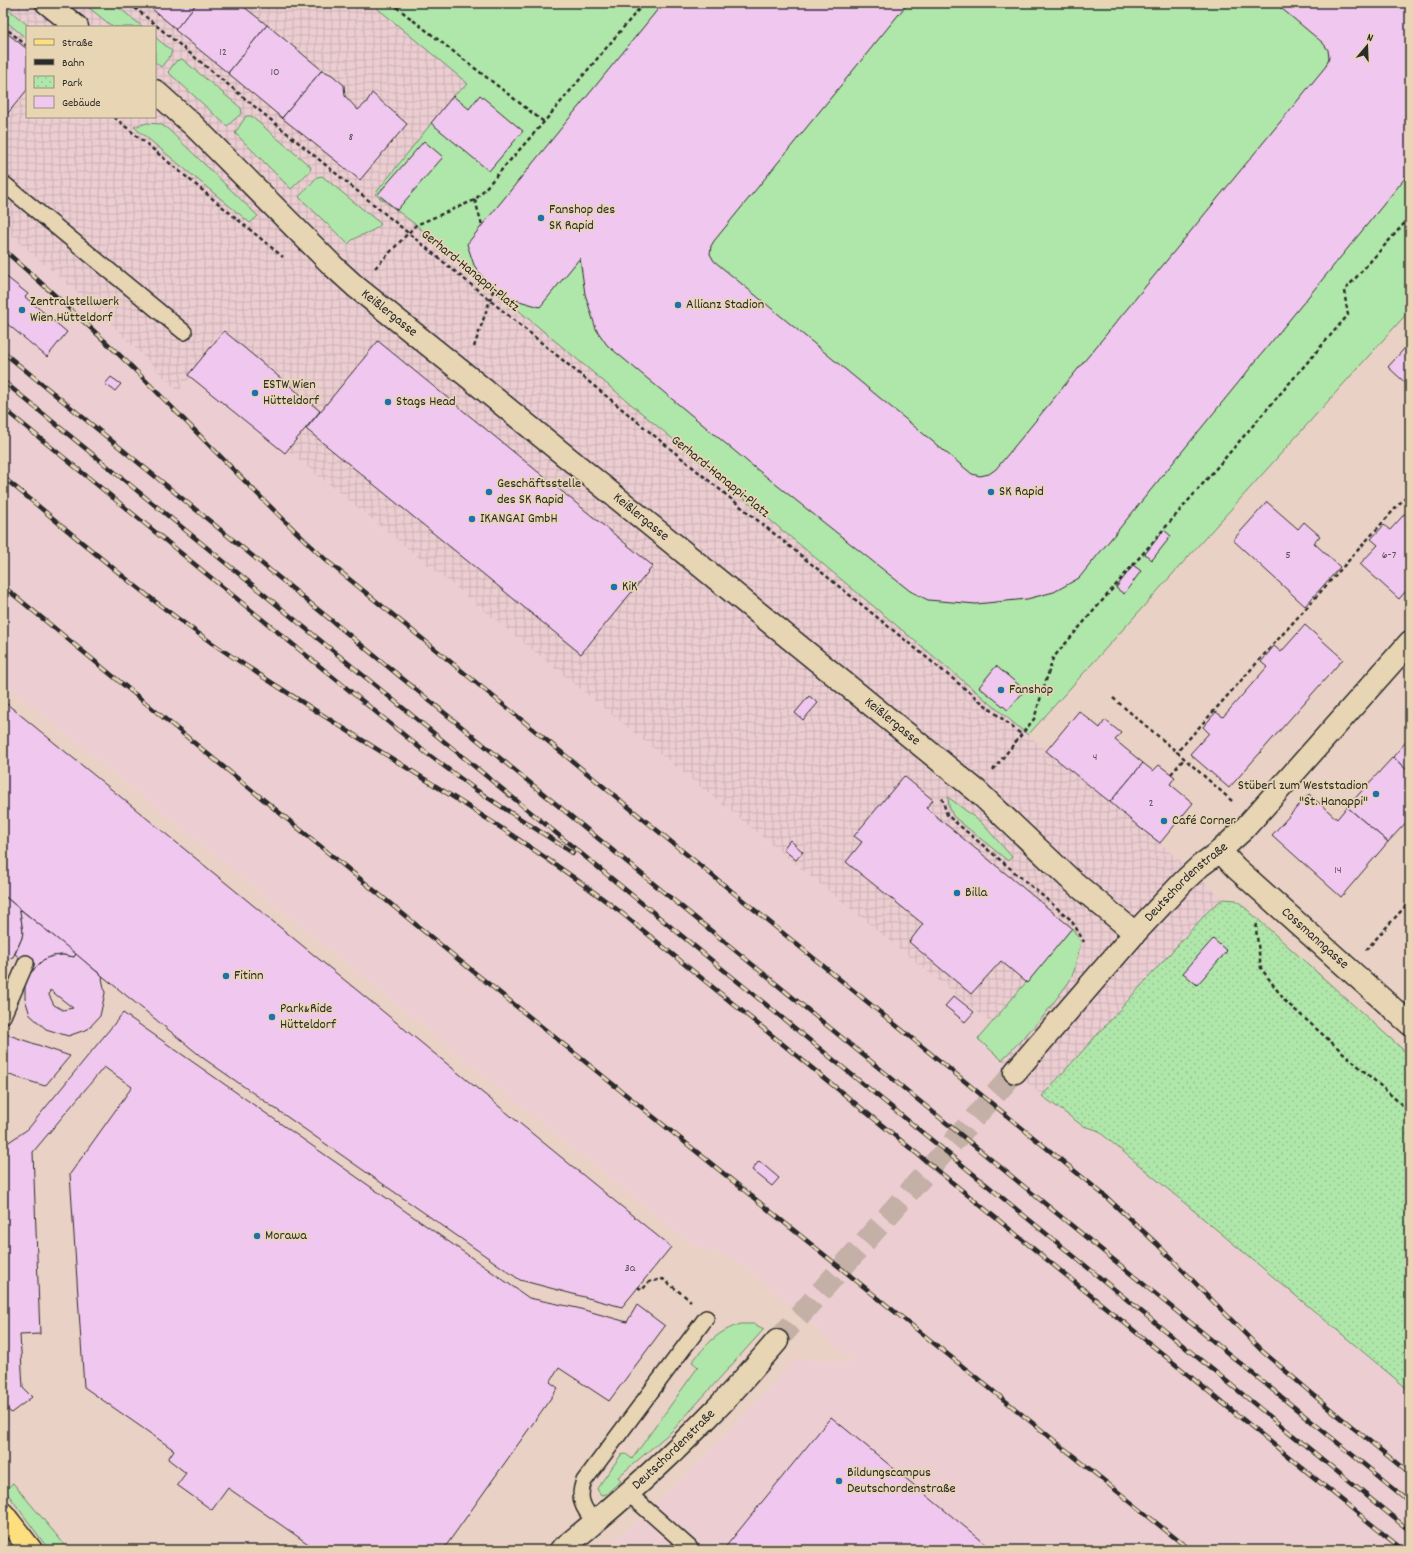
<svg xmlns="http://www.w3.org/2000/svg" width="1413" height="1553" viewBox="0 0 1413 1553" font-family="Dekko,sans-serif">
  <defs>
    <pattern id="industrial-grid" width="8" height="8" patternUnits="userSpaceOnUse"><rect width="8" height="8" fill="#ecced2"/><path d="M0 4h8M4 0v8" fill="none" stroke="#cbb1b4"/></pattern>
    <pattern id="park-dots" width="8" height="8" patternUnits="userSpaceOnUse"><rect width="8" height="8" fill="#afe6a9"/><path d="M2 2h.1M6 6h.1" fill="none" stroke="#97c592" stroke-width="1.8" stroke-linecap="round"/></pattern>
  </defs>
  <rect width="100%" height="100%" fill="#ead1c5"/>
  <filter id="ink" filterUnits="userSpaceOnUse"><feTurbulence type="fractalNoise" baseFrequency=".025" numOctaves="2"/><feDisplacementMap in="SourceGraphic" scale="8" xChannelSelector="R" yChannelSelector="G"/><feConvolveMatrix kernelMatrix="1 2 1 2 8 2 1 2 1" color-interpolation-filters="sRGB"/></filter>
  <g filter="url(#ink)">
    <!-- built -->
    <polygon fill="#ecced2" points="3,229 92,305 178,390 191,377 285,453 288,451 992,1024 978,1039 1026,1083 1042,1096 1083,1126 1096,1130 1410,1391 1410,1550 604,1550 648,1511 709,1452 797,1358 854,1362 752,1272 729,1257 700,1249 678,1234 3,682"/>
    <!-- industrial -->
    <path fill="url(#industrial-grid)" fill-rule="evenodd" d="M3 3H1410V310L1028 735 1160 843 1223 899 1211 908 1042 1096 978 1039 992 1024 288 451 285 453 191 377 178 391 92 305 3 229ZM27 27H155V117H27Z"/>
    <!-- grass -->
    <g fill="#afe6a9" stroke="#6d886a">
      <polygon points="83,3 113,3 143,27 113,27"/>
      <polygon points="371,3 1410,3 1410,310 1028,735 416,225 375,194 453,96 468,84"/>
      <polygon points="3,5 30,27 27,27 27,39 3,19"/>
      <polygon points="155,37 172,51 170,56 161,67 155,62"/>
      <polygon points="182,59 241,108 242,113 227,126 168,72 176,61"/>
      <polygon points="246,116 251,116 311,167 310,171 291,189 235,133"/>
      <polygon points="147,123 160,124 168,129 258,216 250,223 134,127"/>
      <path d="M322 176 381 224C372 234 357 234 348 244L299 197 317 177Z"/>
      <polygon points="948,797 982,823 1012,857 1008,861 953,816 949,806"/>
      <polygon points="1072,928 1081,942 1074,971 1069,982 1042,1018 1002,1060 978,1039"/>
      <path d="M741 1324H754L764 1329 673 1430 618 1477 621 1481 606 1494 601 1495 597 1489 598 1487 621 1455 626 1454 632 1459 698 1367 692 1362C707 1344 717 1331 741 1324Z"/>
      <polygon points="13,1483 69,1550 49,1550 5,1490"/>
    </g>
    <!-- park -->
    <polygon fill="url(#park-dots)" stroke="#6d886a" points="1223,899 1236,900 1241,904 1410,1056 1410,1391 1097,1130 1083,1126 1042,1096 1211,908"/>
    <!-- building -->
    <g fill="#f0c7ef" stroke="#2b2b2b" fill-rule="evenodd">
      <polygon points="145,3 197,3 176,29"/>
      <polygon points="197,3 239,3 267,25 228,73 175,30"/>
      <polygon points="663,3 908,3 714,241 711,246 710,254 714,261 972,474 980,476 989,474 996,469 1326,66 1329,58 1328,50 1323,43 1275,3 1410,3 1410,172 1079,578 1054,592 1027,599 976,604 928,600 910,591 749,463 607,345 596,329 585,294 580,258 540,307 509,298 489,286 474,265 467,244"/>
      <polygon points="267,25 322,70 282,118 228,73"/>
      <polygon points="3,30 27,49 27,90 3,119"/>
      <polygon points="322,70 332,75 344,85 345,96 358,110 366,103 372,93 407,124 360,180 282,118"/>
      <polygon points="480,95 523,131 489,171 431,123 453,96 469,109"/>
      <polygon points="424,141 443,157 397,210 378,194"/>
      <polygon points="3,274 28,294 25,297 67,332 47,357 5,322 3,324"/>
      <polygon points="224,331 320,411 285,453 188,375"/>
      <polygon points="378,341 653,566 581,654 306,429"/>
      <polygon points="1410,342 1410,387 1388,367"/>
      <polygon points="111,377 121,384 115,391 105,384"/>
      <polygon points="1267,502 1298,529 1304,522 1320,536 1314,543 1340,567 1305,606 1233,540"/>
      <polygon points="1410,508 1410,586 1399,599 1360,564 1378,545 1371,539 1384,525 1390,530"/>
      <polygon points="1164,530 1171,536 1152,560 1145,554"/>
      <polygon points="1133,565 1141,571 1124,594 1116,588"/>
      <polygon points="1305,625 1343,659 1229,788 1190,754 1209,733 1203,727 1216,712 1223,717 1267,667 1261,662 1274,646 1281,652"/>
      <polygon points="996,666 1025,690 1008,710 979,687"/>
      <polygon points="809,696 818,703 803,720 795,713"/>
      <polygon points="7,704 671,1247 622,1307 520,1280 203,1058 3,895 3,709"/>
      <polygon points="1079,711 1100,728 1105,720 1121,733 1115,740 1143,763 1110,802 1046,751"/>
      <polygon points="1410,737 1410,773 1393,757"/>
      <polygon points="1393,757 1410,773 1410,818 1388,842 1347,807"/>
      <polygon points="1143,763 1153,771 1159,765 1175,777 1170,784 1193,803 1160,843 1139,827 1110,802"/>
      <polygon points="904,776 933,800 926,808 1072,928 1027,983 1001,961 971,994 909,942 923,924 846,862 862,842 854,836"/>
      <polygon points="1309,794 1337,819 1347,807 1388,842 1341,897 1272,835"/>
      <polygon points="790,840 803,852 796,860 783,849"/>
      <polygon points="3,895 21,910 20,911 23,932 22,938 13,957 3,961"/>
      <polygon points="21,910 76,954 74,957 63,955 53,956 43,960 33,970 15,954 22,938 23,932 20,911"/>
      <polygon points="1213,939 1227,951 1197,985 1183,973"/>
      <path d="M76 954 103 977 102 978 105 993 100 1016 88 1029 68 1036 46 1029 30 1015 25 999V987L28 976 43 960 53 956 63 955 74 957ZM50 990 73 1008 63 1010 54 1005 49 995Z"/>
      <polygon points="954,996 974,1012 965,1022 945,1006"/>
      <polygon points="123,1013 529,1298 577,1308 627,1322 637,1305 665,1326 609,1401 559,1368 550,1382 558,1388 443,1550 317,1550 228,1488 212,1510 177,1485 186,1473 168,1459 174,1450 84,1387 70,1174 132,1087 104,1067 33,1152 40,1334 20,1335 23,1388 32,1397 11,1413 3,1404 3,1146 28,1129"/>
      <polygon points="3,1033 70,1056 45,1086 3,1073"/>
      <polygon points="759,1161 779,1178 772,1186 752,1170"/>
      <polygon points="831,1417 993,1550 723,1550"/>
    </g>
    <g fill="none" stroke-linecap="round" stroke-linejoin="round">
      <!-- secondary-tunnel -->
      <polyline stroke="#c4b0a6" stroke-width="22" stroke-dasharray="22 11" stroke-linecap="butt" points="777,1341 1015,1072"/>
      <!-- lane casing -->
      <g stroke="#2b2b2b" stroke-width="18">
        <g id="lane">
          <polyline points="3,183 184,332"/>
          <polyline points="3,1016 26,963"/>
          <polyline points="628,1493 690,1548"/>
          <path d="M595 1522C583 1509 577 1498 584 1481L706 1318"/>
        </g>
      </g>
      <!-- street casing -->
      <g stroke="#2b2b2b" stroke-width="25">
        <g id="street">
          <path id="s1" d="M1220 851 1236 868 1410 1024"/>
        </g>
      </g>
      <!-- secondary casing -->
      <g stroke="#2b2b2b" stroke-width="25">
        <g id="secondary">
          <polyline points="47,3 77,27"/>
          <path id="s2" d="M155 91 194 126 333 266 356 287 466 375 977 791 1070 879 1135 933"/>
          <path id="s3" d="M1015 1072 1135 933 1184 881 1200 866 1220 851 1244 829 1410 642"/>
          <path id="s4" d="M561 1550C614 1507 665 1462 712 1413 735 1390 756 1365 777 1341"/>
        </g>
      </g>
      <!-- primary casing -->
      <g stroke="#2b2b2b" stroke-width="25">
        <polyline id="primary" points="3,1514 31,1550"/>
      </g>
      <!-- path -->
      <g stroke="#2b2b2b" stroke-width="2.5" stroke-dasharray="4 3" stroke-linecap="butt">
        <polyline points="129,3 724,493 1022,735"/>
        <polyline points="391,3 544,122"/>
        <polyline points="3,26 27,46"/>
        <polyline points="114,117 283,257"/>
        <polyline points="475,200 482,225"/>
        <polyline points="375,268 416,225 475,200 544,122 644,3"/>
        <polyline points="474,347 494,288"/>
        <polyline points="1113,698 1177,752"/>
        <polyline points="993,770 1034,719 1053,658 1348,315 1344,291 1410,217"/>
        <polyline points="1171,774 1184,759"/>
        <polyline points="942,798 947,815 1070,919 1075,926 1084,942"/>
        <polyline points="1232,801 1177,752 1410,492"/>
        <polyline points="1257,924 1256,929 1261,968 1285,1001 1410,1112"/>
        <polyline points="1366,950 1410,901"/>
        <polyline points="638,1287 642,1290 649,1282 663,1279 691,1301"/>
      </g>
      <!-- lane -->
      <use href="#lane" stroke="#e7d5b3" stroke-width="15"/>
      <!-- street -->
      <use href="#street" stroke="#e7d5b3" stroke-width="22"/>
      <!-- secondary -->
      <use href="#secondary" stroke="#e7d5b3" stroke-width="22"/>
      <!-- primary -->
      <use href="#primary" stroke="#fedf80" stroke-width="22"/>
      <!-- rail casing -->
      <g stroke="#2b2b2b" stroke-width="4.5">
        <g id="rail">
          <path d="M3 249C49 290 96 331 139 374 202 437 262 501 327 561L1104 1195 1157 1244 1262 1351 1329 1408 1410 1474"/>
          <polyline points="3,352 1410,1502"/>
          <polyline points="3,381 1410,1531"/>
          <polyline points="3,408 425,752 476,790 573,853"/>
          <path d="M3 477C72 533 139 593 212 643 348 736 493 814 623 914L1403 1550"/>
          <polyline points="3,586 459,960 1190,1550"/>
        </g>
      </g>
      <!-- rail -->
      <use href="#rail" stroke="#e7d5b3" stroke-width="3" stroke-dasharray="9" stroke-linecap="butt"/>
    </g>
  </g>
  <!-- markers -->
  <g fill="#1f6fb2" stroke="#e7d5b3" stroke-width="1.5">
    <circle cx="541" cy="218" r="4"/>
    <circle cx="678" cy="305" r="4"/>
    <circle cx="22" cy="310" r="4"/>
    <circle cx="255" cy="393" r="4"/>
    <circle cx="388" cy="402" r="4"/>
    <circle cx="489" cy="492" r="4"/>
    <circle cx="991" cy="492" r="4"/>
    <circle cx="472" cy="519" r="4"/>
    <circle cx="614" cy="587" r="4"/>
    <circle cx="1001" cy="690" r="4"/>
    <circle cx="1376" cy="794" r="4"/>
    <circle cx="1164" cy="821" r="4"/>
    <circle cx="957" cy="893" r="4"/>
    <circle cx="226" cy="976" r="4"/>
    <circle cx="272" cy="1017" r="4"/>
    <circle cx="257" cy="1236" r="4"/>
    <circle cx="839" cy="1481" r="4"/>
  </g>
  <g text-anchor="middle" dominant-baseline="central" stroke-width="3.5" stroke-linejoin="round" paint-order="stroke">
    <!-- number labels -->
    <g font-size="12" fill="#5c525c">
      <text x="223" y="52">12</text>
      <text x="275" y="72">10</text>
      <text x="351" y="137">8</text>
      <text x="1288" y="555">5</text>
      <text x="1389" y="555">6-7</text>
      <text x="1095" y="757">4</text>
      <text x="1151" y="803">2</text>
      <text x="1338" y="870">14</text>
      <text x="630" y="1268">3a</text>
    </g>
    <!-- poi labels -->
    <g font-size="14" fill="#2b2b2b" stroke="#e7d5b3" text-anchor="start">
      <text x="549" y="210">Fanshop des<tspan x="549" dy="16">SK Rapid</tspan></text>
      <text x="30" y="302">Zentralstellwerk<tspan x="30" dy="16">Wien Hütteldorf</tspan></text>
      <text x="686" y="305">Allianz Stadion</text>
      <text x="263" y="385">ESTW Wien<tspan x="263" dy="16">Hütteldorf</tspan></text>
      <text x="396" y="402">Stags Head</text>
      <text x="497" y="484">Geschäftsstelle<tspan x="497" dy="16">des SK Rapid</tspan></text>
      <text x="999" y="492">SK Rapid</text>
      <text x="480" y="519">IKANGAI GmbH</text>
      <text x="622" y="587">KiK</text>
      <text x="1009" y="690">Fanshop</text>
      <text x="1368" y="786" text-anchor="end">Stüberl zum Weststadion<tspan x="1368" dy="16">"St. Hanappi"</tspan></text>
      <text x="1172" y="821">Café Corner</text>
      <text x="965" y="893">Billa</text>
      <text x="234" y="976">Fitinn</text>
      <text x="280" y="1009">Park&amp;Ride<tspan x="280" dy="16">Hütteldorf</tspan></text>
      <text x="265" y="1236">Morawa</text>
      <text x="847" y="1473">Bildungscampus<tspan x="847" dy="16">Deutschordenstraße</tspan></text>
    </g>
    <!-- street labels -->
    <g font-size="14" fill="#2b2b2b" stroke="#e7d5b3">
      <text transform="translate(470 271) rotate(39)">Gerhard-Hanappi-Platz</text>
      <text stroke="none"><textPath href="#s2" startOffset="323">Keißlergasse</textPath></text>
      <text transform="translate(720 477) rotate(39)">Gerhard-Hanappi-Platz</text>
      <text stroke="none"><textPath href="#s2" startOffset="647">Keißlergasse</textPath></text>
      <text stroke="none"><textPath href="#s2" startOffset="971">Keißlergasse</textPath></text>
      <text stroke="none"><textPath href="#s3" startOffset="256">Deutschordenstraße</textPath></text>
      <text stroke="none"><textPath href="#s1" startOffset="129">Cossmanngasse</textPath></text>
      <text stroke="none"><textPath href="#s4" startOffset="151">Deutschordenstraße</textPath></text>
    </g>
  </g>
  <!-- margin -->
  <rect width="1413" height="1553" fill="none" stroke="#e7d5b3" stroke-width="16"/>
  <rect x="8" y="8" width="1397" height="1537" fill="none" stroke="#2b2b2b" stroke-width="1.5" filter="url(#ink)"/>
  <!-- legend -->
  <rect x="26" y="26" width="130" height="92" fill="#e7d5b3" stroke="#9c917d"/>
  <rect x="34" y="39" width="20" height="6" fill="#fedf80" stroke="#9c917d"/>
  <text x="62" y="46" font-size="12" fill="#2b2b2b">Straße</text>
  <rect x="34" y="59" width="20" height="6" fill="#2b2b2b" stroke="#9c917d"/>
  <text x="62" y="66" font-size="12" fill="#2b2b2b">Bahn</text>
  <rect x="34" y="76" width="20" height="12" fill="url(#park-dots)" stroke="#9c917d"/>
  <text x="62" y="86" font-size="12" fill="#2b2b2b">Park</text>
  <rect x="34" y="96" width="20" height="12" fill="#f0c7ef" stroke="#9c917d"/>
  <text x="62" y="106" font-size="12" fill="#2b2b2b">Gebäude</text>
  <!-- north arrow -->
  <g transform="translate(1367 46) rotate(19)" stroke="#e7d5b3" stroke-width="3" paint-order="stroke">
  <path d="M0-3L7 15L0 10L-7 15Z" fill="#2b2b2b"/>
  <text y="-6" font-size="11" font-weight="bold" text-anchor="middle" fill="#2b2b2b">N</text>
  </g>
</svg>
